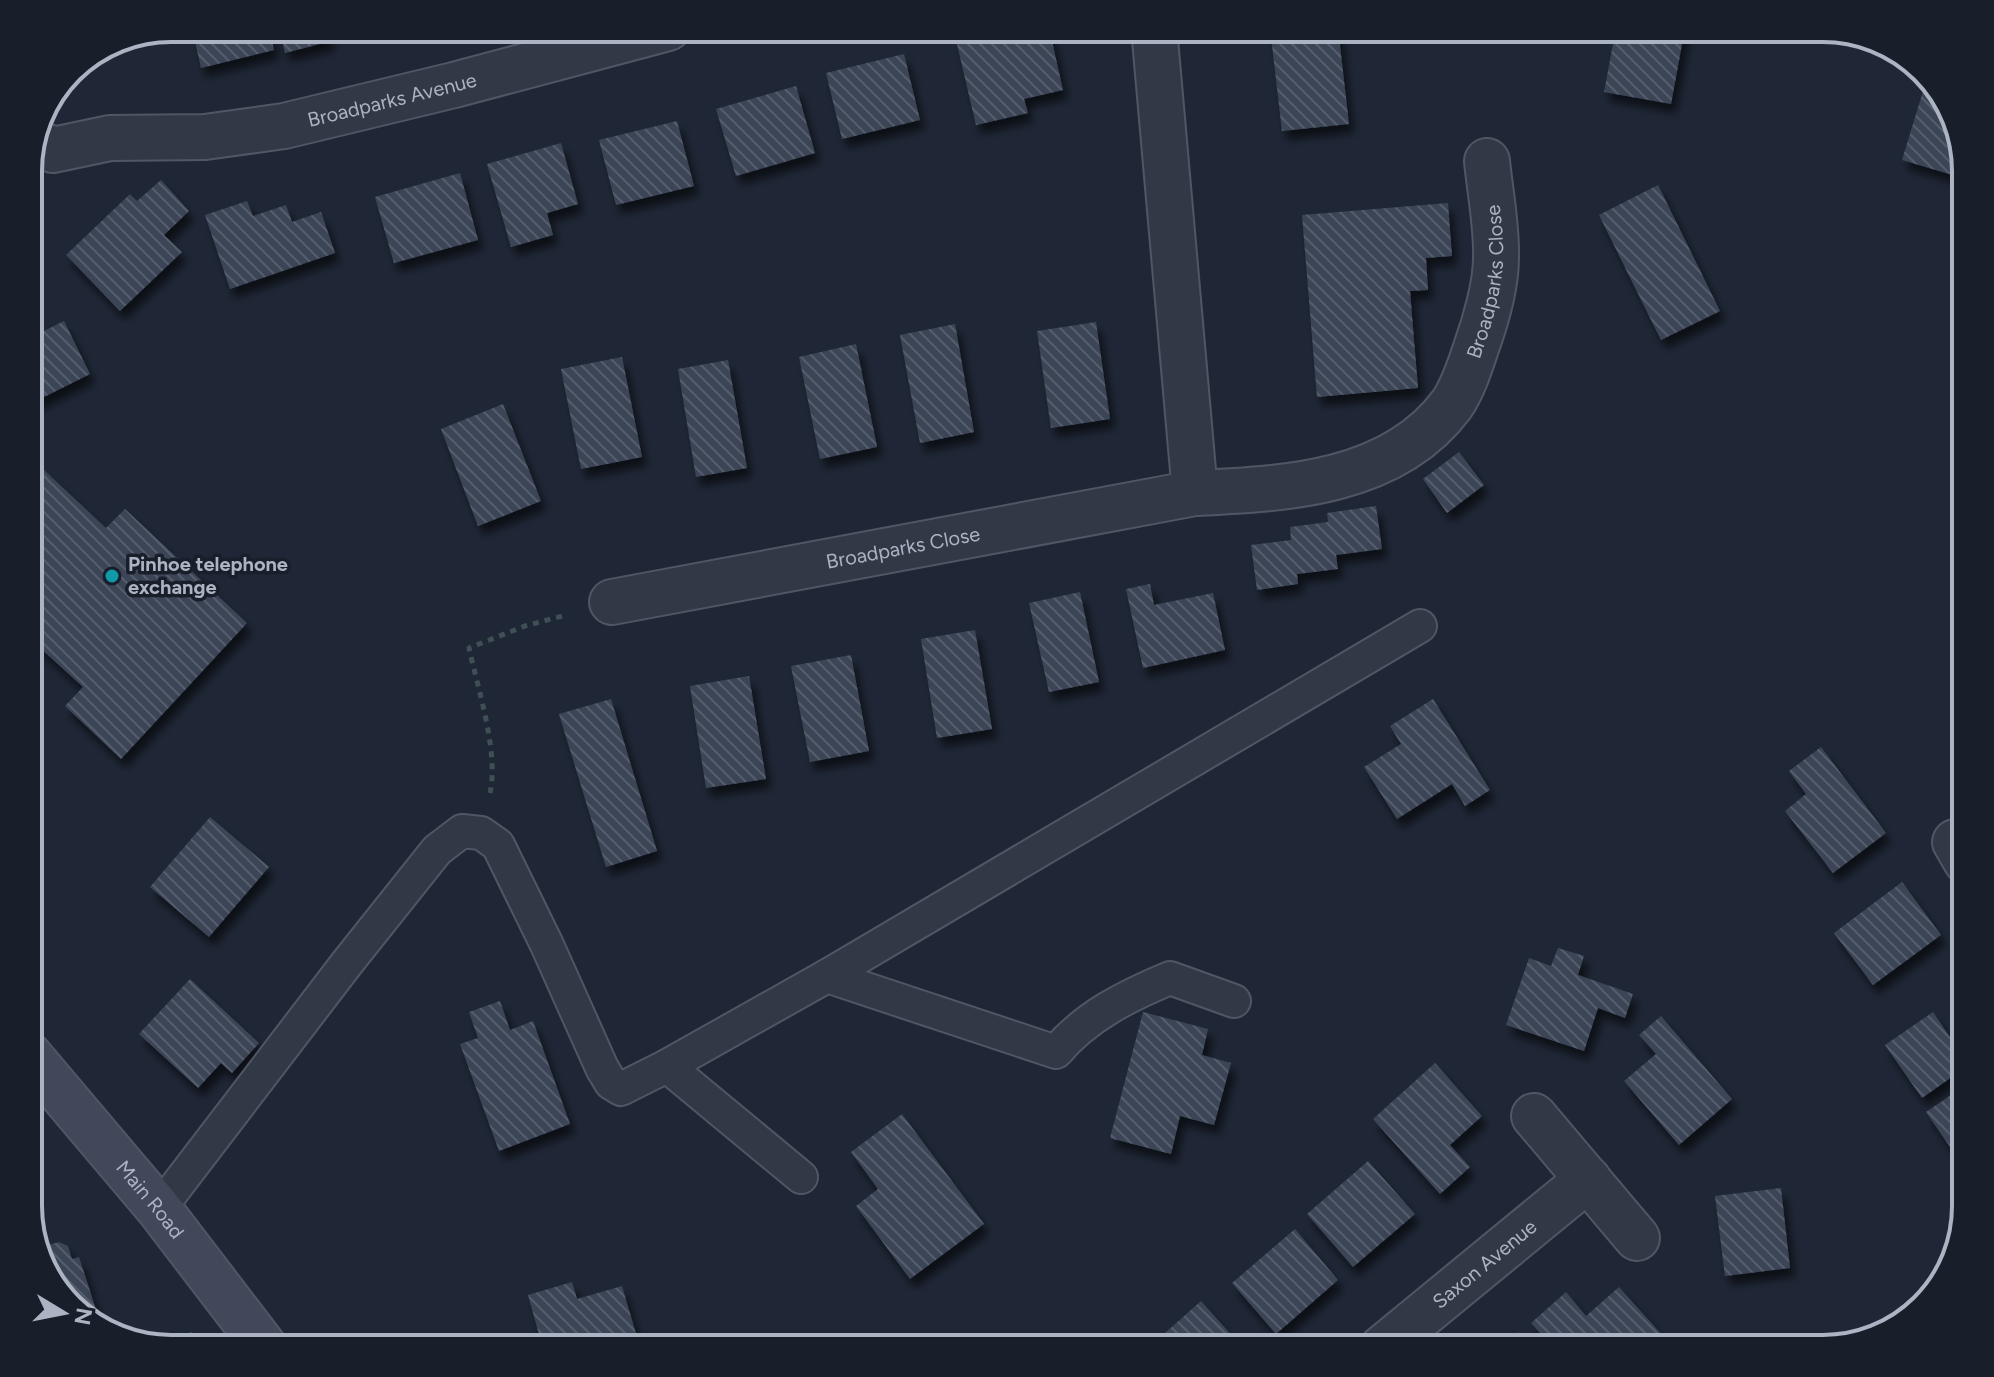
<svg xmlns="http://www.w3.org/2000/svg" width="1994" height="1377" viewBox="0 0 1994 1377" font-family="Figtree,sans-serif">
  <defs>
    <pattern id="building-back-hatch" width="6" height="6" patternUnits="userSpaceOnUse" patternTransform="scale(2)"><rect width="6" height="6" fill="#3b4556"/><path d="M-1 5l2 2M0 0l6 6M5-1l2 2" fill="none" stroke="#555d6d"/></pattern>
    <filter id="shadow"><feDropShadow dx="5" dy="9" stdDeviation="4" flood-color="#0009"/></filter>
  </defs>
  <rect width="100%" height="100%" fill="#1f2736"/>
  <!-- building -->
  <g fill="url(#building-back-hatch)" filter="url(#shadow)">
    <polygon points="192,28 269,28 274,50 201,68"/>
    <polygon points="279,28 327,28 331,41 285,53"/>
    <polygon points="1004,28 1049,28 1063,90 1024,99 1028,113 976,125 956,40"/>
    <polygon points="1270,28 1338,28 1349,124 1282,131"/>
    <polygon points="1616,28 1685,28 1671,104 1604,92"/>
    <polygon points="904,54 920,120 842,139 826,73"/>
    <polygon points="1927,78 1947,100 1966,179 1902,160"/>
    <polygon points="796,86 815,153 736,176 716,109"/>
    <polygon points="677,121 694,186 616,205 599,140"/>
    <polygon points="561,143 578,204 547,213 553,235 511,247 487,164"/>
    <polygon points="460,173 478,240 394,263 375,197"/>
    <polygon points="161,180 189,211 164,235 182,252 120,311 66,255 130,194 137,201"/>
    <polygon points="1658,185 1720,311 1661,340 1599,215"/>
    <polygon points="247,201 253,216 286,205 292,222 321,212 335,253 230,289 205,215"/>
    <polygon points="1448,203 1452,256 1426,258 1428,290 1410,291 1418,388 1317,397 1302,215"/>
    <polygon points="1966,298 1966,325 1954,305"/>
    <polygon points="64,321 90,374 28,405 28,339"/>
    <polygon points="1096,322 1110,419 1051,428 1037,331"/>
    <polygon points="955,324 974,432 920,443 900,335"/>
    <polygon points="856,344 877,447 820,459 799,357"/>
    <polygon points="622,357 642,457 581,469 561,369"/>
    <polygon points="728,360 747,468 696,477 678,369"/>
    <polygon points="503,404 541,501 478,526 441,429"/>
    <polygon points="1459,452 1484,485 1447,513 1423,479"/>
    <polygon points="44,470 106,528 125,509 247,623 121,759 65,706 83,687 28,637 28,487"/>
    <polygon points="1376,506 1382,549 1336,555 1338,569 1297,574 1298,584 1257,590 1251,545 1291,540 1290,527 1328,522 1327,513"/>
    <polygon points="1150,584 1154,605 1213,593 1225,650 1143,668 1126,589"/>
    <polygon points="1080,592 1099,682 1049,692 1029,603"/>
    <polygon points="975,630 992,729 937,738 921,639"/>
    <polygon points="851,655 869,751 810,762 791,666"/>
    <polygon points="749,676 766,779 706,788 690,686"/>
    <polygon points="611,699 657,851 606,867 559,714"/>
    <polygon points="1433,699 1490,790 1465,806 1452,784 1397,819 1364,767 1401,744 1390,726"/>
    <polygon points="1821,747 1886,833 1833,873 1785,811 1806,794 1789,771"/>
    <polygon points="210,817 269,867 209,937 150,887"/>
    <polygon points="1902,882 1941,935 1873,985 1834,933"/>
    <polygon points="1558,948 1584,956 1578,975 1633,994 1625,1018 1598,1008 1584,1051 1506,1025 1529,958 1551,966"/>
    <polygon points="190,979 259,1043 232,1073 221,1063 198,1088 139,1034"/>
    <polygon points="500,1001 510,1030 533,1021 570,1124 499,1151 460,1044 478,1038 469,1012"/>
    <polygon points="1143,1012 1208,1029 1202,1055 1231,1063 1214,1125 1180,1116 1171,1154 1110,1138"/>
    <polygon points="1933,1012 1966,1061 1966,1067 1922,1098 1885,1045"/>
    <polygon points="1661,1016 1732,1099 1679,1145 1624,1081 1656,1054 1639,1035"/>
    <polygon points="1435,1063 1482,1116 1450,1145 1470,1167 1440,1194 1373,1119"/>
    <polygon points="1966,1085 1966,1155 1959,1160 1926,1112"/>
    <polygon points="902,1114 984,1224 910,1279 856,1206 878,1189 851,1152"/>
    <polygon points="1368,1161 1415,1214 1353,1267 1307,1214"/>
    <polygon points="1781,1188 1790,1268 1725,1276 1715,1196"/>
    <polygon points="1295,1229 1338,1280 1276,1334 1232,1283"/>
    <polygon points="59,1242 68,1246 72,1259 79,1257 102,1328 91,1325 47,1277 38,1248"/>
    <polygon points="572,1282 577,1299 622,1286 639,1344 622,1349 543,1349 528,1295"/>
    <polygon points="1619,1287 1663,1336 1648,1349 1554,1349 1531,1323 1566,1292 1586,1316"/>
    <polygon points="1201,1301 1244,1349 1147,1349"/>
    <polygon points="1518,1332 1533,1349 1499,1349"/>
  </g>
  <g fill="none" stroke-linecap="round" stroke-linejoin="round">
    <!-- service casing -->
    <g stroke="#505664" stroke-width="36">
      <g id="service">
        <polyline points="827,976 1420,626"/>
        <path d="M667 1066 827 976 1056 1052C1086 1016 1127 996 1170 978L1234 1001"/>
        <polyline points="159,1209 347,963 437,850 462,831 481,833 498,845 547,945 602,1068 611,1083 621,1089 667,1066 801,1177"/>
      </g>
    </g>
    <!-- minor casing -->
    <g stroke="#505664" stroke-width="48">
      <g id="minor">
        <polyline points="1154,28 1195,493"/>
        <path id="s1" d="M37 142 53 150 110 138 205 137 284 126 454 85 668 28"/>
        <path id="s2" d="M612 602 1195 493C1286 489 1393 484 1452 404 1463 388 1470 366 1476 348 1485 323 1496 285 1496 258 1497 226 1490 192 1487 161"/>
        <polyline points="1955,842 1966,861"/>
        <polyline points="1534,1116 1637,1238"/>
        <path id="s3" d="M1381 1349 1588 1179"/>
      </g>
    </g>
    <!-- secondary casing -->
    <g stroke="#505664" stroke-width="48">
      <g id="secondary">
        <path id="s4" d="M28 1054 159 1209 266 1349"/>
      </g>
    </g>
    <!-- path -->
    <g stroke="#3e5054" stroke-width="5" stroke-dasharray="6 6" stroke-linecap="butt">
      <path d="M490 793C499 753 478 689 469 648L525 626 566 615"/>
      <polyline points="166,1348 194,1333"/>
    </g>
    <!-- service -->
    <use href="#service" stroke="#323946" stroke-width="32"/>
    <!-- minor -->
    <use href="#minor" stroke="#323946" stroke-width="44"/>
    <!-- secondary -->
    <use href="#secondary" stroke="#404859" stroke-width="44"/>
  </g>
  <!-- markers -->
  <circle fill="#0f9aa8" stroke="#181e2a" stroke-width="3" cx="112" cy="576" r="8"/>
  <g text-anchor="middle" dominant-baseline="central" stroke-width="7" stroke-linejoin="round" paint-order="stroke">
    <!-- street labels -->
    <g font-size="20" fill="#acb3c3" stroke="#181e2a">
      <text stroke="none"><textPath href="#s1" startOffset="362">Broadparks Avenue</textPath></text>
      <text stroke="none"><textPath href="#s2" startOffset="1004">Broadparks Close</textPath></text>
      <text stroke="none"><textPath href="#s2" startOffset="296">Broadparks Close</textPath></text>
      <text stroke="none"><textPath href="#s4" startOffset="190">Main Road</textPath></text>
      <text stroke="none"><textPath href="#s3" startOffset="134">Saxon Avenue</textPath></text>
    </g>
    <!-- poi labels -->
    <g font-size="20" font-weight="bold" fill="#acb3c3" stroke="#181e2a" text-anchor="start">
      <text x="128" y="564">Pinhoe telephone<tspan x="128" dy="23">exchange</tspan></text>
    </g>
  </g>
  <!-- crop -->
  <path d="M0 0H1994V1377H0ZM171 42H1823A129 129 0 0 1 1952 171V1206A129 129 0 0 1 1823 1335H171A129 129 0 0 1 42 1206V171A129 129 0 0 1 171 42Z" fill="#181e2a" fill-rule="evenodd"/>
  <path fill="none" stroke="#acb3c3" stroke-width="4" d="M171 42H1823A129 129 0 0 1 1952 171V1206A129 129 0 0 1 1823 1335H171A129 129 0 0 1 42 1206V171A129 129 0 0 1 171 42Z"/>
  <!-- north arrow -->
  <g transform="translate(64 1313) rotate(100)" stroke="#181e2a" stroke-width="6" paint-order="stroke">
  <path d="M0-6L14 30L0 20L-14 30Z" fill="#acb3c3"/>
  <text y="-12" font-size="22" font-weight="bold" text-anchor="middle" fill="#acb3c3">N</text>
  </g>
</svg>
